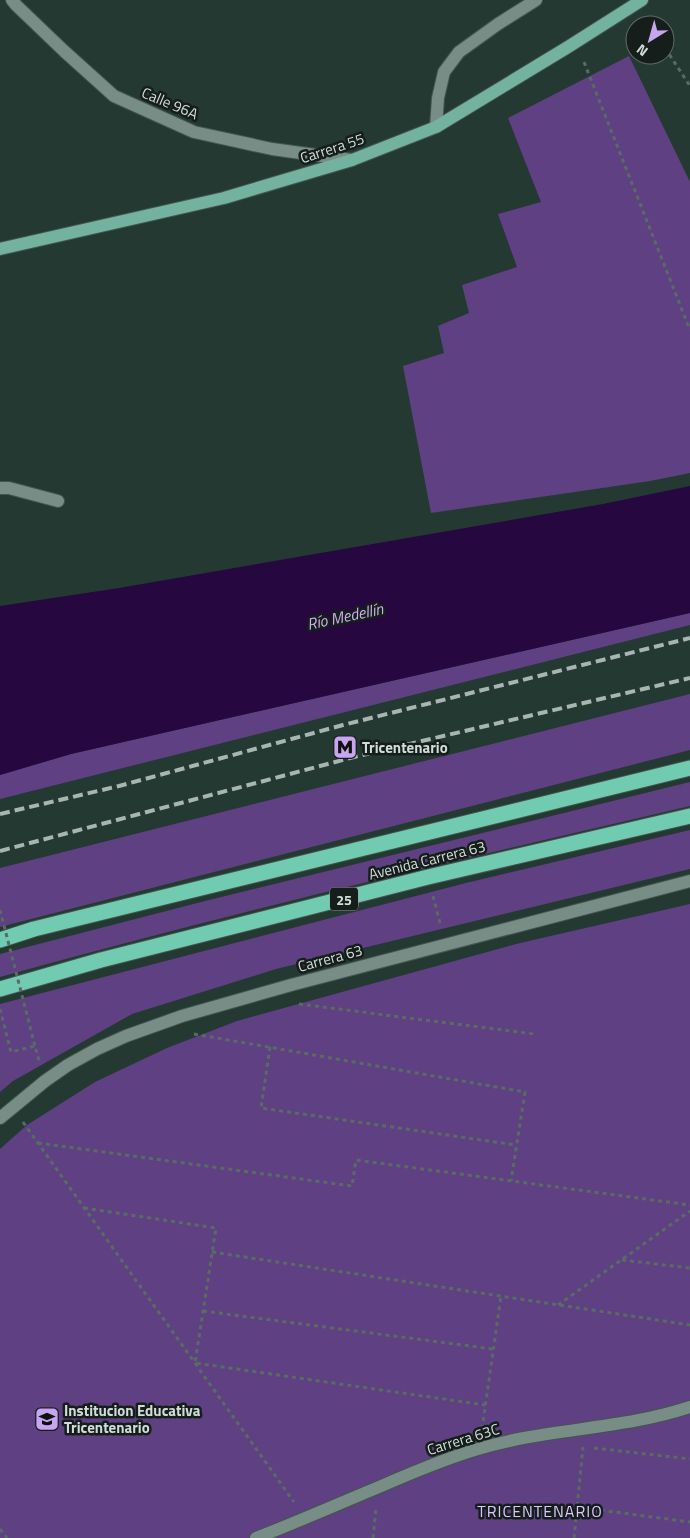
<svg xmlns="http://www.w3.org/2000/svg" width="690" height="1538" viewBox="0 0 690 1538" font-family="'Titillium Web',sans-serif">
  <rect width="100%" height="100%" fill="#253933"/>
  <!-- green -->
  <g fill="#5f4082">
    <polygon points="629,56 690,182 690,473 650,481 431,513 403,366 444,353 438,326 469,313 462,285 517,267 498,214 541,202 508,118"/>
    <polygon points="690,613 690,625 0,799 0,775 71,754"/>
    <polygon points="690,694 690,750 0,927 0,868"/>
    <path d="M690 782V806C459 860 228 913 0 977V954L209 900Z"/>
    <polygon points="690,830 690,869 276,969 132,1014 13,1081 0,1092 0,1004 466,883"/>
    <polygon points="690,904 690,1538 0,1538 0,1149 27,1125 95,1082 167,1048 237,1021 516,944"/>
  </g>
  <!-- water -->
  <polygon fill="#270740" points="690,486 690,613 71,754 0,775 0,606 119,588 603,504"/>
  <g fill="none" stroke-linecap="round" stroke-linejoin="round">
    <!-- minor casing -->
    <g stroke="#44554f" stroke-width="14">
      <g id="minor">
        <polyline points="12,0 16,5 64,51 114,96 194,132 272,149 352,160"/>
        <polyline points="436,127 438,98 444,72 459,52 498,24 536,0"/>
        <polyline points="0,488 9,488 58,501"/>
        <polyline points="0,1118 45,1081 68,1065 97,1049 126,1036 182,1016 291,985 690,881"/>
        <path d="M256 1538C297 1522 338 1504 379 1487 411 1473 444 1459 478 1449 547 1428 621 1430 690 1407"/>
      </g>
    </g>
    <!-- major casing -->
    <g stroke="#44554f" stroke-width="14">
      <polyline id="major" points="0,249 224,198 352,160 436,127 568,47 642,0"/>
    </g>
    <!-- highway casing -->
    <g stroke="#44554f" stroke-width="17">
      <g id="highway">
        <polyline points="0,940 34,929 690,768"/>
        <polyline points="0,989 101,960 428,877 690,816"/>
      </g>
    </g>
    <!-- path -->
    <g stroke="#5a6b66" stroke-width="3" stroke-dasharray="4 4" stroke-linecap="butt">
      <polyline points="648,22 650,25"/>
      <polyline points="665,48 690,86"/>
      <polyline points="584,62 690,330"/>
      <polyline points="433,896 441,927"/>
      <polyline points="299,1004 534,1034"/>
      <polyline points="0,1009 11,1052 35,1046 39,1061"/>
      <polyline points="194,1034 525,1092 511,1181"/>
      <polyline points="270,1047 261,1108 516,1145"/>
      <polyline points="23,1122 294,1502"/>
      <polyline points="38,1143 352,1186 356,1160 690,1205"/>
      <polyline points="84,1208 216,1228 195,1363 485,1405"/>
      <polyline points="212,1252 690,1325"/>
      <polyline points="622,1260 690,1268"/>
      <polyline points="558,1305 690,1211"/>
      <polyline points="203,1311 493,1349"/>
      <polyline points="482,1429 501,1296"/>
      <polyline points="594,1448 690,1459"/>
      <polyline points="577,1507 690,1522"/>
      <polyline points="0,1529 7,1538"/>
      <polyline points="373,1538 376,1509"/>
      <polyline points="574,1538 583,1447"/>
    </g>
    <!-- minor -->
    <use href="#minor" stroke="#778d85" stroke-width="12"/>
    <!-- major -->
    <use href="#major" stroke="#73b29f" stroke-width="12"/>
    <!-- highway -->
    <use href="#highway" stroke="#71cbb0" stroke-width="15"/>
    <!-- rail -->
    <g stroke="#a8b5b0" stroke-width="4" stroke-dasharray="10 5" stroke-linecap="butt">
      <polyline points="0,814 119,786 343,725 690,638"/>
      <polyline points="0,851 354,757 690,678"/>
    </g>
    <!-- path-bridge -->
    <polyline stroke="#5a6b66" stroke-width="3" stroke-dasharray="4 4" stroke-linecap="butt" points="0,910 35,1046"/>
  </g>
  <!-- icons -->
  <defs>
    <g id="metro-square" transform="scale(1.25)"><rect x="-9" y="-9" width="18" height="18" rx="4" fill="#c7a6f0" stroke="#151e1b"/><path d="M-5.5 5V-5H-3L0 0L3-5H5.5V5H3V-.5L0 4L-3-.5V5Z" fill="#111"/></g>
    <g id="school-square" transform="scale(1.25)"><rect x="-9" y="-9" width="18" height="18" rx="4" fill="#c7a6f0" stroke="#151e1b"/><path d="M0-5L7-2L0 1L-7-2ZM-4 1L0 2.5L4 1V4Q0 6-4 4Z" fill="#111"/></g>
  </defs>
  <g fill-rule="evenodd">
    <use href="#metro-square" x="345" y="747"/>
    <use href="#school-square" x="47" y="1419"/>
  </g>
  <g text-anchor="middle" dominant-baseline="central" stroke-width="5" stroke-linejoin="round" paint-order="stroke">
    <!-- shield labels -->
    <rect fill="#151e1b" stroke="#99a49f" stroke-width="1" x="330" y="887.5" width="28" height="23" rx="4"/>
    <g font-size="14" font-weight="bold" fill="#d1ddd8">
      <text x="344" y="899">25</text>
    </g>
    <!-- street labels -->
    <g font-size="15" fill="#d1ddd8" stroke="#151e1b">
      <text transform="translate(170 103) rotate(23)">Calle 96A</text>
      <text transform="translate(332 148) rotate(-18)">Carrera 55</text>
      <text transform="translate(427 860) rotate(-14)">Avenida Carrera 63</text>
      <text transform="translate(330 958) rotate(-15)">Carrera 63</text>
      <text transform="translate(463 1439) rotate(-17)">Carrera 63C</text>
    </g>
    <!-- poi labels -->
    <g font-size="15" font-weight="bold" fill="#d1ddd8" stroke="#151e1b" text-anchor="start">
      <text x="362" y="747">Tricentenario</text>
      <text x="64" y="1410">Institucion Educativa<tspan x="64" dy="17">Tricentenario</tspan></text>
    </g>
    <!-- water labels -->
    <g font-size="16" font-style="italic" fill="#ccb0f0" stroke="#151e1b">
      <text transform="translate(345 616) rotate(-12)">Río Medellín</text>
    </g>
    <!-- neighbourhood labels -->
    <g font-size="16" letter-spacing="1" fill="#dec6fe" stroke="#151e1b">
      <text x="540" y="1511">TRICENTENARIO</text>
    </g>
  </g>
  <!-- north arrow -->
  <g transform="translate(650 40) rotate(217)"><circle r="24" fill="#151e1b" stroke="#606a67"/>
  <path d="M0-4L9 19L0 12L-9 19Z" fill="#c7a6f0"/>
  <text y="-8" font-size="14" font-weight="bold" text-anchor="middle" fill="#d1ddd8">N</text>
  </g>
</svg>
